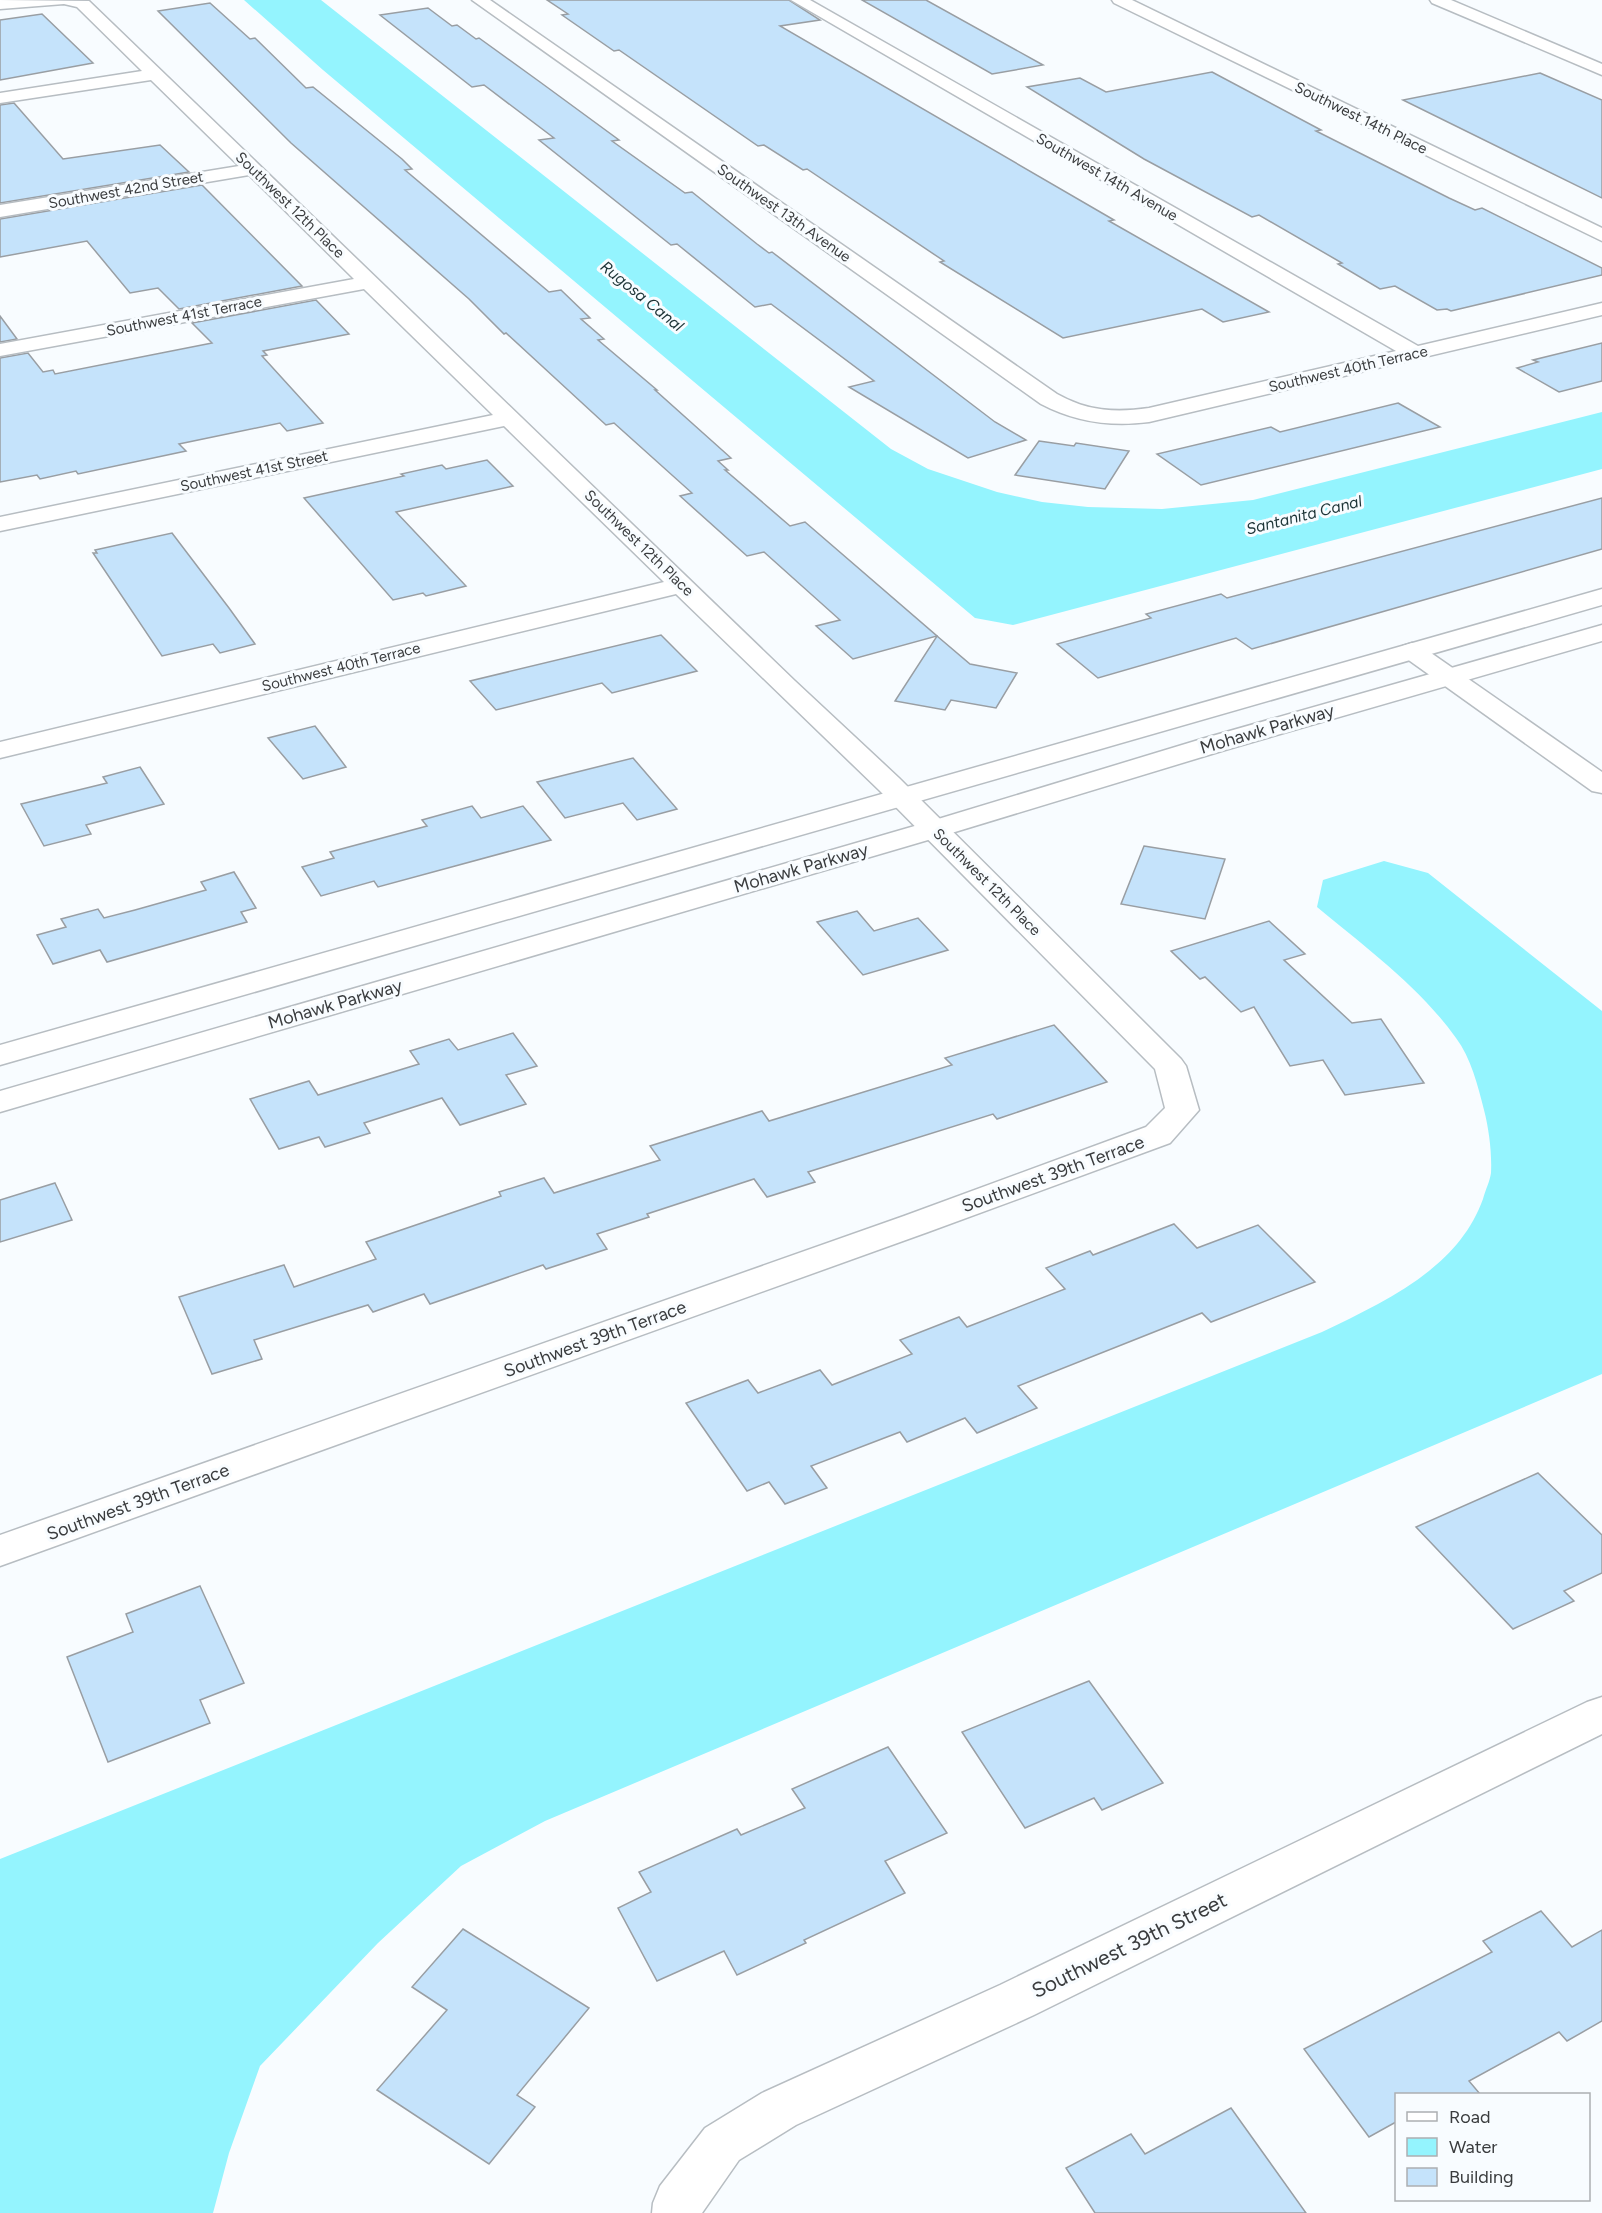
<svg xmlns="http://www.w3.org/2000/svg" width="1602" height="2213" viewBox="0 0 1602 2213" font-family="Figtree,sans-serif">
  <rect width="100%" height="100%" fill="#f8fcff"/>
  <!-- water -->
  <g fill="#94f4fe">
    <polygon points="244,0 321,0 891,449 928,469 997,492 1042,502 1088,507 1162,509 1253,500 1602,412 1602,469 1013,625 975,618 323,70"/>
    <path d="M1384 861 1428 873 1602 1011V1374L545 1821 461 1866 378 1943 260 2066 229 2153 213 2213H0V1859L1322 1332C1384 1302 1458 1269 1483 1199 1485 1191 1490 1181 1491 1173 1492 1153 1489 1129 1484 1110 1478 1086 1471 1058 1456 1038 1419 986 1365 947 1317 907L1323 880Z"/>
  </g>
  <!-- building -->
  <g fill="#c5e3fb" stroke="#999ea3" stroke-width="1.5">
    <polygon points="547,0 789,0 820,20 780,26 1114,220 1109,221 1269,312 1223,322 1202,309 1063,338 940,262 944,261 807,169 803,170 764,145 758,146 619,50 614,51 562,15 568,14"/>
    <polygon points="862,0 926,0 1043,65 992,74"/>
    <polygon points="210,3 250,39 255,38 306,88 313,87 402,159 412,169 405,170 549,292 561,290 590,318 581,319 604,339 598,340 657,390 655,390 731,458 718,461 728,470 725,470 790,526 805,522 937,636 853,659 816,626 840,620 764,552 747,556 680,496 692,493 614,423 606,425 506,333 504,334 469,299 291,143 158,11"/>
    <polygon points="428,8 452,26 457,25 476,39 479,38 540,82 619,140 612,141 685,193 692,192 757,244 769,253 772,252 995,422 1026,440 968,458 849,387 874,381 771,304 755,307 677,244 671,245 539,140 554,138 484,85 472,87 380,15"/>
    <polygon points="42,14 93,63 0,80 0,20"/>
    <polygon points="1212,72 1321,130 1316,131 1449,198 1475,210 1482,208 1602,268 1602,275 1451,311 1447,309 1437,310 1395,286 1380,289 1338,264 1342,263 1259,215 1252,217 1144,159 1027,87 1080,78 1106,92"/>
    <polygon points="1540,73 1602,100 1602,198 1403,100"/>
    <polygon points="14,103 63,159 160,145 189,172 0,203 0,105"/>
    <polygon points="202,185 302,286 179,309 158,288 130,293 87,241 0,257 0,219"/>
    <polygon points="316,300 349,334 263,351 267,355 262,356 323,423 287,431 280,423 179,444 186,451 78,474 76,471 40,479 37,475 0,482 0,358 28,353 43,372 53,370 55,374 212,343 192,323"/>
    <polygon points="0,316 17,339 0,342"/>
    <polygon points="1602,343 1602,381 1559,392 1517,368 1538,362 1533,360"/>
    <polygon points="1398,403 1440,427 1201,485 1157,454 1271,427 1280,432"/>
    <polygon points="1039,441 1074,446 1076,443 1129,451 1105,489 1015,475"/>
    <polygon points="487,460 513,486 396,512 466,586 426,596 423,593 393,600 304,498 404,476 401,474 442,465 446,469"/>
    <polygon points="1602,498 1602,549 1252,649 1236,638 1098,678 1057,644 1151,618 1146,614 1221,594 1227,598"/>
    <polygon points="172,533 229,608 255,644 220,653 213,644 162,656 93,553 97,553 95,550"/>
    <polygon points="661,635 697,671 612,693 602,683 496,710 470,681"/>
    <polygon points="937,636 970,664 1017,673 996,708 951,700 945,710 895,701"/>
    <polygon points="315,726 346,767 303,779 268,738"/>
    <polygon points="633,758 677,809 637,820 623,803 565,818 537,782"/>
    <polygon points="140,767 164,804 86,825 91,834 44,846 21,804 107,783 103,777"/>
    <polygon points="472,806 481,818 523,806 551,840 378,887 374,881 321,896 302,867 334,858 330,852 427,826 422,820"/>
    <polygon points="1144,846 1225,859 1205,919 1121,904"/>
    <polygon points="234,872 256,908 241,912 247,922 107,962 100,950 53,964 37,935 66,927 61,919 98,909 104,918 135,910 206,890 201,882"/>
    <polygon points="857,911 874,931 918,918 948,950 863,975 817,922"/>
    <polygon points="1269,921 1305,954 1284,960 1352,1023 1381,1019 1424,1083 1345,1095 1323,1060 1290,1066 1254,1007 1241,1012 1205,977 1200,979 1171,951"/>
    <polygon points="1054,1025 1107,1082 997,1119 993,1114 808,1172 815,1182 767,1197 754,1179 647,1214 649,1217 597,1234 607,1249 546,1269 543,1265 430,1304 424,1294 373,1312 368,1305 254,1340 262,1359 212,1374 179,1297 284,1265 294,1287 376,1259 366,1242 501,1196 499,1192 544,1178 554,1193 660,1160 650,1146 762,1111 769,1121 952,1065 945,1058"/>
    <polygon points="513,1033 537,1066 506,1075 526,1104 460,1125 442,1098 364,1123 370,1133 325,1147 319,1137 279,1149 250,1099 309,1081 318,1095 419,1064 410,1051 449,1039 458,1050"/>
    <polygon points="55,1183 72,1220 0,1242 0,1200"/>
    <polygon points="1174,1224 1197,1248 1258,1225 1315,1282 1211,1322 1202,1313 1018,1386 1037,1408 977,1433 965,1418 907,1442 900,1432 811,1466 827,1488 785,1504 769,1482 747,1491 686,1403 748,1380 758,1393 820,1370 832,1385 912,1354 900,1340 959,1317 967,1327 1065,1289 1046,1268 1090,1251 1093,1255"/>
    <polygon points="1538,1473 1602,1535 1602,1573 1564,1591 1574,1601 1513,1629 1416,1527"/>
    <polygon points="200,1586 244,1683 200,1700 210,1723 108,1762 67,1657 133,1632 126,1614"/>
    <polygon points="1089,1681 1163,1783 1102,1810 1094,1798 1025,1828 962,1732"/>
    <polygon points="888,1747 947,1833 885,1861 905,1893 804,1940 806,1943 737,1975 724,1951 657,1981 618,1908 651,1892 639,1872 737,1829 741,1835 805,1808 792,1789"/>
    <polygon points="1541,1911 1572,1947 1602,1930 1602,2021 1567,2041 1559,2032 1469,2081 1480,2094 1396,2094 1396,2122 1369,2137 1304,2049 1492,1952 1483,1941"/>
    <polygon points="463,1929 589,2008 517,2095 535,2107 489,2164 377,2090 447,2010 412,1987"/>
    <polygon points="1231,2108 1306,2213 1095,2213 1066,2168 1131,2134 1145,2154"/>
  </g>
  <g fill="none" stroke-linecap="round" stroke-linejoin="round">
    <!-- street casing -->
    <g stroke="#b7bdc2" stroke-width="3">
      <g id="street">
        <polygon points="0,0 89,1 795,681 899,778 1181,1059 1186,1066 1199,1110 1170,1143 928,1232 0,1566 0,1535 904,1216 1146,1127 1165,1108 1155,1069 879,790 676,594 0,758 0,742 664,582 504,426 0,531 0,517 493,415 364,289 0,356 0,344 354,279 249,175 0,217 0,205 239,166 151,80 0,103 0,93 142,71 77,7 64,4 0,9"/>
        <path d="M472 0H490L1057 394C1087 411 1115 413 1149 408L1396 351 791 0H810L1418 346 1602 303V315L1149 422C1111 427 1075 422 1041 404Z"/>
        <polygon points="1112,0 1132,0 1602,228 1602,241 1114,3"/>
        <polygon points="1430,0 1451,0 1602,64 1602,75 1432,3"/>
        <polygon points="1412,643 1421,646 1602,772 1602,793 1592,791 1403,656 1399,651 1403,646"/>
        <polygon points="1602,1697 1602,1734 1034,2015 796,2125 739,2160 702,2213 652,2213 653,2203 660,2186 705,2128 762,2093 1000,1985 1587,1702"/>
      </g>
    </g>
    <!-- secondary casing -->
    <g stroke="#b7bdc2" stroke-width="3">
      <g id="secondary">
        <polygon points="1602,589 1602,605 0,1065 0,1045"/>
        <polygon points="1602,625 1602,641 1225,750 945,835 0,1112 0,1091 925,823 1205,738"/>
      </g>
    </g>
    <!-- street -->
    <use href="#street" fill="#fff" fill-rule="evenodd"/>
    <!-- secondary -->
    <use href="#secondary" fill="#fff" fill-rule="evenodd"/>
  </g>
  <g text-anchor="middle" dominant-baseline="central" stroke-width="6" stroke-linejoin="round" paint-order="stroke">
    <!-- far-street labels -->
    <g font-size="15" fill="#3a3c3e" stroke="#f8fcff">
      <text transform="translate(1361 118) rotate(26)">Southwest 14th Place</text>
      <text transform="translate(1107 177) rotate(30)">Southwest 14th Avenue</text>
      <text transform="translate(126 190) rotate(-10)">Southwest 42nd Street</text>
      <text transform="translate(290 205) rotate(44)">Southwest 12th Place</text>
      <text transform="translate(784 213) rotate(35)">Southwest 13th Avenue</text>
      <text transform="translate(184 316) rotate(-11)">Southwest 41st Terrace</text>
      <text transform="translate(1348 369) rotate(-13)">Southwest 40th Terrace</text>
      <text transform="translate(254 471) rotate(-12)">Southwest 41st Street</text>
      <text transform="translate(639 543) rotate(44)">Southwest 12th Place</text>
      <text transform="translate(341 667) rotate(-14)">Southwest 40th Terrace</text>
      <text transform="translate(987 882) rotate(45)">Southwest 12th Place</text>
    </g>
    <!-- far-water labels -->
    <g font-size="16" font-style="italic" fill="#1d3437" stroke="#f8fcff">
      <text transform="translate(642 296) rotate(39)">Rugosa Canal</text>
      <text transform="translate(1304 515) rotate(-14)">Santanita Canal</text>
    </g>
    <!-- street labels -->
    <g font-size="18" fill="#3a3c3e" stroke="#f8fcff">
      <text transform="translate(1267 729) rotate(-16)">Mohawk Parkway</text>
      <text transform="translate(801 868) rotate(-16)">Mohawk Parkway</text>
      <text transform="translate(335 1004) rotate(-16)">Mohawk Parkway</text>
      <text transform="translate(1053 1174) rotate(-20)">Southwest 39th Terrace</text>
      <text transform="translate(595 1339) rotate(-20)">Southwest 39th Terrace</text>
      <text transform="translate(138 1502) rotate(-20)">Southwest 39th Terrace</text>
    </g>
    <!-- near-street labels -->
    <g font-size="21" fill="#3a3c3e" stroke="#f8fcff">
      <text transform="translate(1129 1945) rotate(-26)">Southwest 39th Street</text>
    </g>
  </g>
  <!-- legend -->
  <rect x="1395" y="2093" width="195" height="108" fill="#f8fcff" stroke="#acafb2" stroke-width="1.5"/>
  <rect x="1407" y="2112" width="30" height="9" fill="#ffffff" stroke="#acafb2" stroke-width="1.5"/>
  <text x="1449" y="2123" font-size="18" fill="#3a3c3e">Road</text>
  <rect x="1407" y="2138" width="30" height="18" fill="#94f4fe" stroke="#acafb2" stroke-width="1.5"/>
  <text x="1449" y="2153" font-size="18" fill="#3a3c3e">Water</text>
  <rect x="1407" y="2168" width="30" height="18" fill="#c5e3fb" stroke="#acafb2" stroke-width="1.5"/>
  <text x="1449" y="2183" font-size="18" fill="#3a3c3e">Building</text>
</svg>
